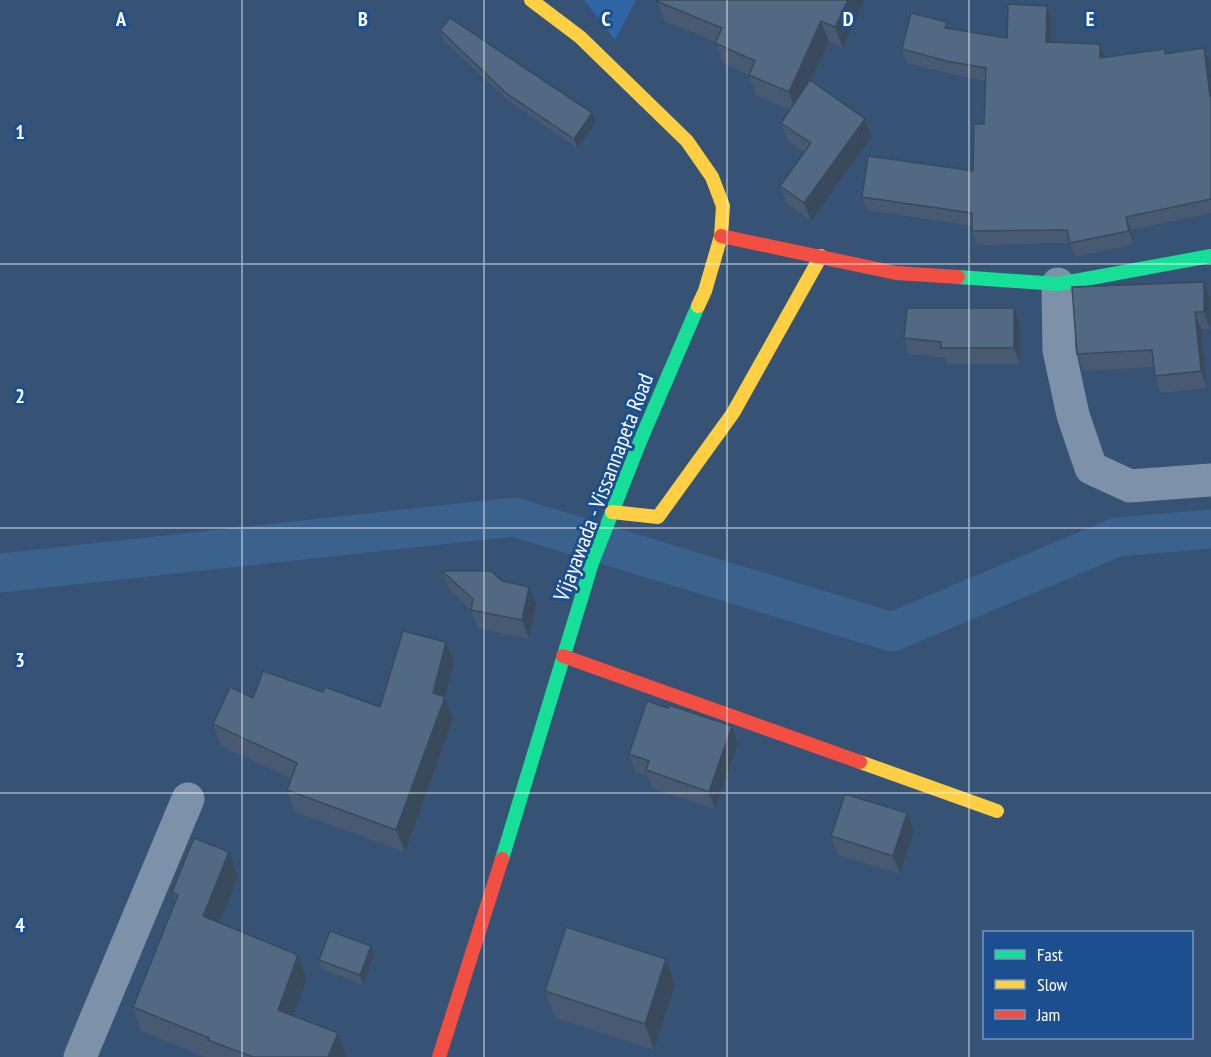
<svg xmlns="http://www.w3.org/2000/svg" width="1211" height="1057" viewBox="0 0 1211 1057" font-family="'PT Sans Narrow',sans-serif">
  <rect width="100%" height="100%" fill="#365274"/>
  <!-- green -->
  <polygon fill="#2f66a5" points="584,0 636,0 615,40"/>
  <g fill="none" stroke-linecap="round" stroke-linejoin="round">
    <!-- canal -->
    <polyline stroke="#3b618d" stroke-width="39" points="0,573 514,517 892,632 1117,537 1211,529"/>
    <!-- street -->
    <g stroke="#7d92a8" stroke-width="33">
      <polyline points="1058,284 1059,350 1073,415 1091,468 1130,486 1211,480"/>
      <polyline points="80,1057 188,799"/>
    </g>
    <!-- fast -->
    <g stroke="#16e098" stroke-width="14">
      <polyline points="958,277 1058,284 1211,256"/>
      <polyline points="502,859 592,563 641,439 698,306"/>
    </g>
    <!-- slow -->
    <g stroke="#ffcf43" stroke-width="14">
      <polyline points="531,0 580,37 687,141 712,177 723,206 721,236 705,291 698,306"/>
      <polyline points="612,512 658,517 733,413 821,256"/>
      <polyline points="860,762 997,811"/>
    </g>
    <!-- jam -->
    <g stroke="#f24e42" stroke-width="14">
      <polyline points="721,236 896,273 958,277"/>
      <polyline points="563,656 860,762"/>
      <polyline points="439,1057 502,859"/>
    </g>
  </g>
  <!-- wall -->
  <g fill="#475a72">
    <polygon points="657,0 863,0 864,2 843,48 829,41 811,80 871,137 811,221 787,204 780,186 804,152 788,141 781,123 790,110 756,95 749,75 723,63 716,42 664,21"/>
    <polygon points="1047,6 1052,19 1051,42 1100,44 1105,57 1165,49 1166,54 1209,62 1211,76 1211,213 1131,230 1134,244 1075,257 1070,243 977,245 972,231 972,226 867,210 862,197 973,171 984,124 986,81 951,74 907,63 902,49 950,29 1007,38"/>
    <polygon points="440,30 592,113 596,122 577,148 510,102 443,40"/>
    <polygon points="1210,299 1210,329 1201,329 1207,388 1161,393 1155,376 1154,367 1083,371 1077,354"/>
    <polygon points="1020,324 1020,364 947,364 945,358 909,354 904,338"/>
    <polygon points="442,571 502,581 536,605 529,639 478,628 471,610 449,589"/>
    <polygon points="454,664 445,697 453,719 405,852 295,812 287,790 292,779 221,746 213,724 253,698 323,692 380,707"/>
    <polygon points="668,708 732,726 738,744 715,809 652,788 648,776 635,772 629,754"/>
    <polygon points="914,831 900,874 838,855 831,836"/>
    <polygon points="238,877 219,922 298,955 307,979 293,1016 338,1033 347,1057 205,1057 141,1031 133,1007 175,902 172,892"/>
    <polygon points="371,946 374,956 363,985 322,969 319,960"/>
    <polygon points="666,959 675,985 654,1050 555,1018 545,991"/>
  </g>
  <!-- shaded-wall -->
  <g fill="#394a5c">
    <polygon points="848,0 863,0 864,2 843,48 835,27"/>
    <polygon points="1047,6 1052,19 1051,56 1046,42"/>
    <polygon points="821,21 829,41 796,112 789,92"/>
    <polygon points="1100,44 1105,57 1100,58"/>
    <polygon points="1204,48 1209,62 1211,76 1211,98"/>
    <polygon points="592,113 596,122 577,148 574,139"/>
    <polygon points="865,119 871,137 811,221 804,203"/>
    <polygon points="1126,217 1131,230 1134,244 1129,231"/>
    <polygon points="1204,282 1210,299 1210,329 1204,312"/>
    <polygon points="1014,308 1020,324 1020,364 1014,348"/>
    <polygon points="1195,312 1201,329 1207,388 1201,371"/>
    <polygon points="529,587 536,605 529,639 522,620"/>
    <polygon points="446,642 454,664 445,697 453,719 405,852 396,830"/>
    <polygon points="732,726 738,744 715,809 709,792"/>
    <polygon points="907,813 914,831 900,874 893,856"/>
    <polygon points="229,852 238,877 212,940 203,916"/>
    <polygon points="371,946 374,956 363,985 360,975"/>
    <polygon points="298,955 307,979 286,1034 278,1010"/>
    <polygon points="666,959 675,985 654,1050 645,1024"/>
    <polygon points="338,1033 347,1057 328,1057"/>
  </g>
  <!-- building -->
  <g fill="#526984" stroke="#394a5c" stroke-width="1.5">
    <polygon points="657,0 848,0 835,27 821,21 789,92 749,75 755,61 715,43 722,28 656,1"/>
    <polygon points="1008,4 1047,6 1046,42 1100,44 1100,58 1165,49 1165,54 1204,48 1210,96 1211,95 1211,199 1126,217 1129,231 1070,243 1067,230 972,231 972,213 862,197 868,156 973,171 974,124 984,124 986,68 946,61 902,49 911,13 947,22 945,28 1007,38"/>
    <polygon points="450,18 592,113 574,139 506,93 440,30"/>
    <polygon points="810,80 865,119 804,203 780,186 811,143 781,123"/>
    <polygon points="1204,282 1204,312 1195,312 1201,371 1155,376 1152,350 1077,354 1072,287"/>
    <polygon points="907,308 1014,308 1014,348 941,348 941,342 904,338"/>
    <polygon points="442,571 491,571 502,581 529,587 522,620 471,610 473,599"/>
    <polygon points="403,631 446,642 433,693 445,697 396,830 287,790 297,763 213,724 230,687 253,698 263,671 323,692 325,687 380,707"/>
    <polygon points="647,701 668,708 669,705 732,726 709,792 646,770 649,761 629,754"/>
    <polygon points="845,794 907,813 893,856 831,836"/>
    <polygon points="194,838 229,852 203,916 298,955 278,1010 338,1033 328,1057 253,1057 208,1040 209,1038 133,1007 178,895 172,892"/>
    <polygon points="566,927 666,959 645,1024 545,991"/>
    <polygon points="330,931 371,946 360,975 319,960"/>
  </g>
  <!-- grid -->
  <path fill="none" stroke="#fff" stroke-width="1.5" stroke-opacity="0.55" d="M242 0V1057M484 0V1057M727 0V1057M969 0V1057M0 264H1211M0 528H1211M0 793H1211"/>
  <g text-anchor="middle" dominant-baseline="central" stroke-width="6" stroke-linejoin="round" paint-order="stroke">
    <!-- street labels -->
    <g font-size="22" fill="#fff" stroke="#1b4f8f">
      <text transform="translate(603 487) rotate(-69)">Vijayawada - Vissannapeta Road</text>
    </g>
  </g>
  <g font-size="20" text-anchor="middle" font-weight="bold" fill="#fff" stroke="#1b4f8f" stroke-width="6" stroke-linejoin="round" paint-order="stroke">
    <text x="121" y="26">A</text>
    <text x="363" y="26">B</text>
    <text x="606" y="26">C</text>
    <text x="848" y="26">D</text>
    <text x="1090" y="26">E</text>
    <text x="20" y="139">1</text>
    <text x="20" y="403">2</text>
    <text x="20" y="667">3</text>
    <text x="20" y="932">4</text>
  </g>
  <!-- legend -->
  <rect x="983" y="931" width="210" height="108" fill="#1b4f8f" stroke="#7695bc" stroke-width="1.5"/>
  <rect x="995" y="950" width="30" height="9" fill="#16e098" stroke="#7695bc" stroke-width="1.5"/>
  <text x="1037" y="961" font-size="18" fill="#ffffff">Fast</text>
  <rect x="995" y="980" width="30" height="9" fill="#ffcf43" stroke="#7695bc" stroke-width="1.5"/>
  <text x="1037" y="991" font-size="18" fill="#ffffff">Slow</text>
  <rect x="995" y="1010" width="30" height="9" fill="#f24e42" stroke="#7695bc" stroke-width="1.5"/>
  <text x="1037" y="1021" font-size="18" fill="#ffffff">Jam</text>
</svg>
